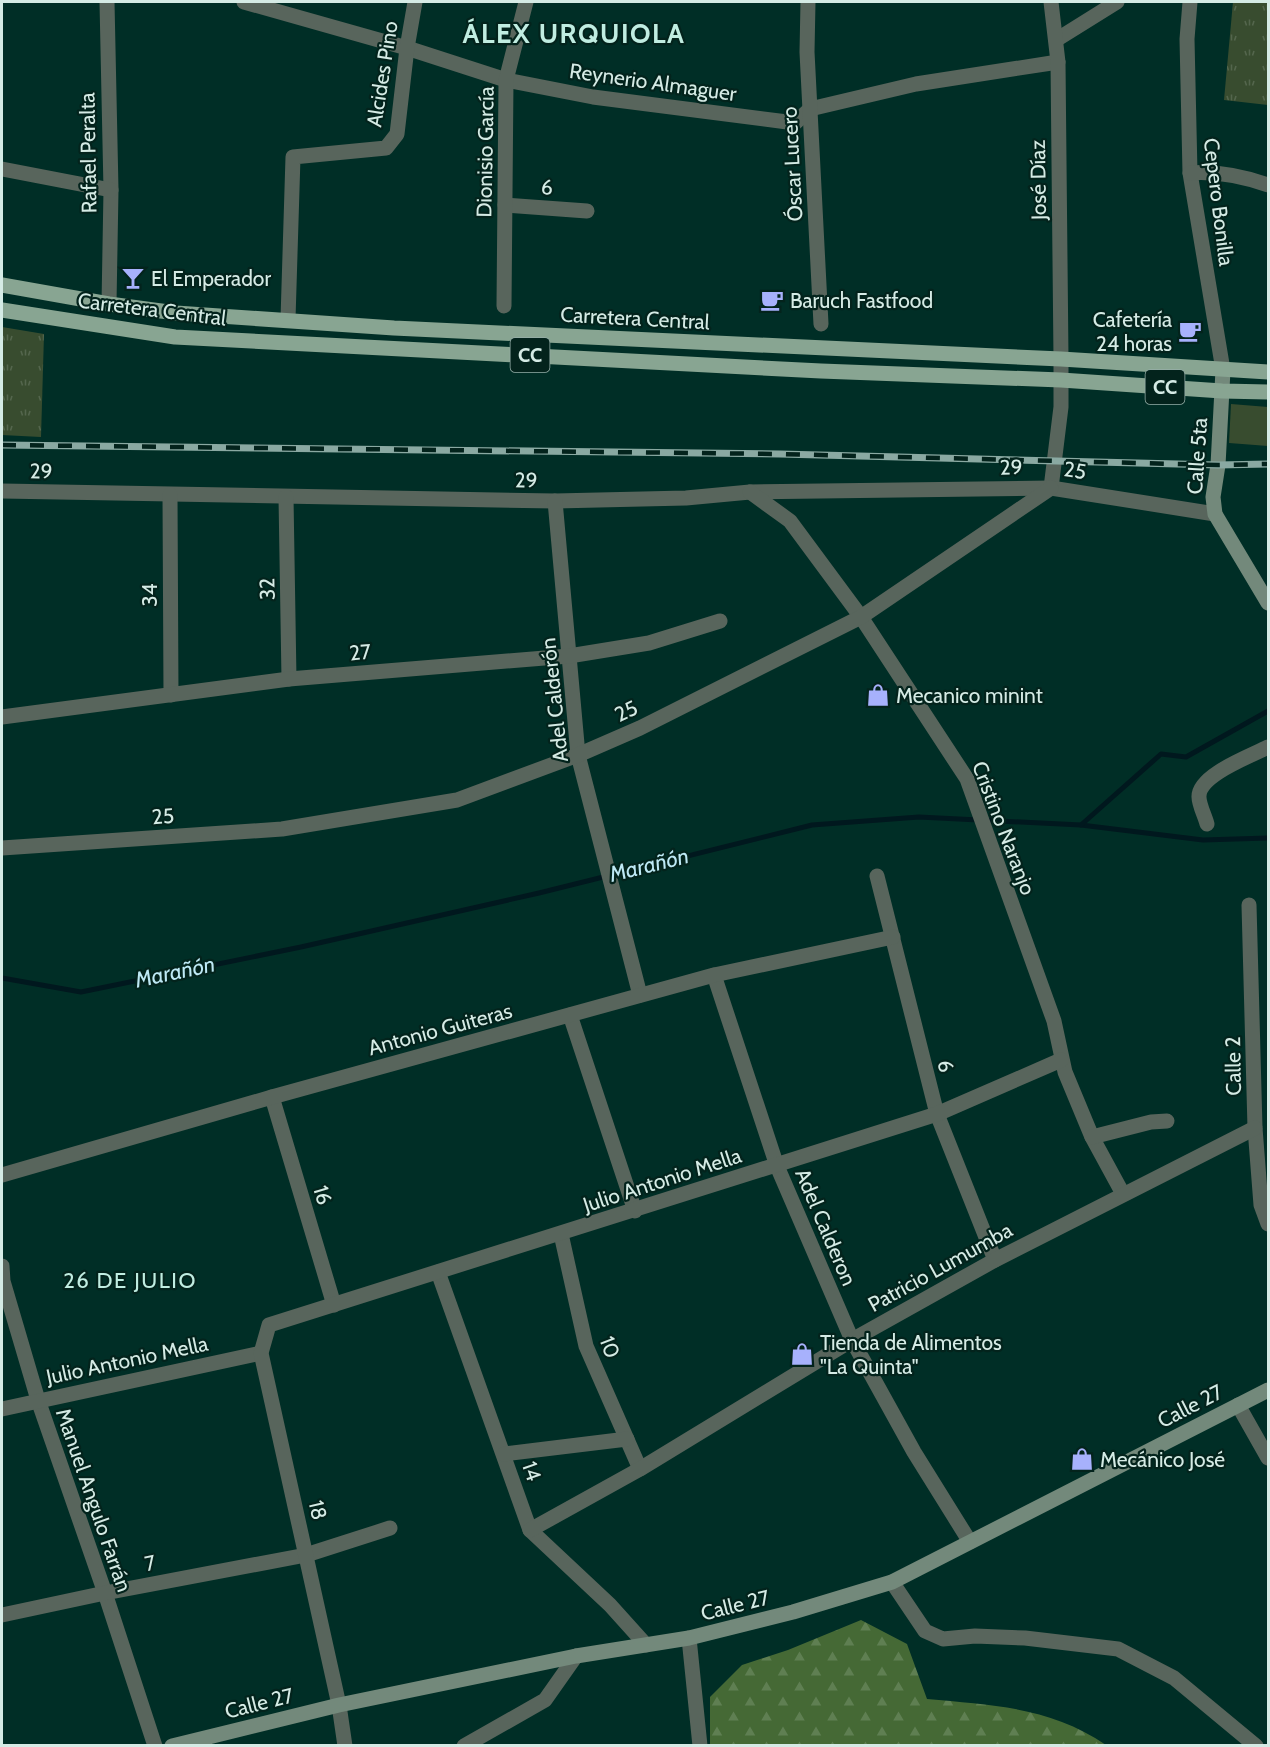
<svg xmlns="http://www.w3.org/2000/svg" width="1270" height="1747" viewBox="0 0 1270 1747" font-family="Cabin,sans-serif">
  <defs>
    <pattern id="grass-tufts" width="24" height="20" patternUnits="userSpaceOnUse" patternTransform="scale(1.5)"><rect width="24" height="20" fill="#384c2f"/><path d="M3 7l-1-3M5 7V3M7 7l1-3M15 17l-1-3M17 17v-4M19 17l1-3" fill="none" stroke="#54664d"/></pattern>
    <pattern id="forest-firs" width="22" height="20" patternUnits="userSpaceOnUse" patternTransform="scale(1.5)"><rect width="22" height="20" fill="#456935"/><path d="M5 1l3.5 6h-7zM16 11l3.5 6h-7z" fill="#5f7f52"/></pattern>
  </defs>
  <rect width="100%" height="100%" fill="#002e26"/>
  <!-- grass -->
  <g fill="url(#grass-tufts)">
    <polygon points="1233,2 1268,2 1268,105 1224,100"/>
    <polygon points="2,327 44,334 41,437 2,435"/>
  </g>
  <!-- forest -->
  <path fill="url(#forest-firs)" d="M861 1620 907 1644 927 1699C992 1705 1051 1707 1106 1745H710V1697L742 1665 788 1650Z"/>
  <!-- pitch -->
  <polygon fill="#384c2f" points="1231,404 1268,407 1268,446 1229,443"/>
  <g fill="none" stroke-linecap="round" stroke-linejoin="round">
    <!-- stream -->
    <g stroke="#00181e" stroke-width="5">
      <polyline points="1081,825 1203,840 1268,838"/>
      <polyline points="2,978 81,992 301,947 539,893 812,825 919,817 1081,825 1161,754 1186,757 1268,711"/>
    </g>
    <!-- street -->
    <g stroke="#58655c" stroke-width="15">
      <polyline points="107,2 111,190 109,304"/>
      <polyline points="244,2 407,48 506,80 593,97 795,123 810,109 916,84 1058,62"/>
      <polyline points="808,2 807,52 821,324"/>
      <polyline points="1190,2 1187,39 1190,173 1223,370"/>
      <polyline points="1056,40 1117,2"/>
      <polyline points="2,169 111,190"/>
      <path d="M1190 173C1217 171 1242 176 1268 185"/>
      <polyline points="505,205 587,211"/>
      <polyline points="504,306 506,80 526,2"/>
      <polyline points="288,319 293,157 386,148 397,134 407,48 415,2"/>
      <polyline points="1051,488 1061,407 1061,359 1058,62 1051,2"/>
      <polyline points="2,491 555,501 686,498 750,492 1051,488 1215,514"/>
      <polyline points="750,492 790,521 861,617 967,779 1054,1021 1065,1072 1092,1137 1123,1194"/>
      <polyline points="170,495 171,695"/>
      <polyline points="286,497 289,679"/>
      <polyline points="555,501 578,755 640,995"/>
      <polyline points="2,717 289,679 569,656 649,643 720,621"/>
      <path d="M1207 824C1205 816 1199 805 1199 797 1198 775 1251 756 1268 747"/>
      <polyline points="2,848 282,829 457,800 578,755 640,728 861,617 1051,488"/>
      <polyline points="877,876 937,1114 995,1260"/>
      <polyline points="1249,905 1255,1128 1261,1205 1268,1224"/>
      <polyline points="714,975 777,1166 852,1340 914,1452 970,1542"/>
      <polyline points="570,1015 635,1211"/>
      <polyline points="272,1097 334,1305"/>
      <polyline points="1092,1137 1151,1122 1167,1121"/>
      <polyline points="2,1175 272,1097 714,975 893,937"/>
      <polyline points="561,1234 586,1346 640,1469"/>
      <polyline points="2,1266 3,1281 38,1400 105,1593 155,1746"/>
      <polyline points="438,1272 530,1530 610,1605 646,1645"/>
      <polyline points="1238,1405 1268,1458"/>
      <polyline points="2,1409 261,1353"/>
      <polyline points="504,1454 627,1439"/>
      <polyline points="530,1530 640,1469 852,1340 995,1260 1255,1128"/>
      <polyline points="892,1582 925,1631 943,1639 975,1636 1025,1638 1118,1649 1174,1678 1256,1746"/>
      <polyline points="2,1615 105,1593 306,1555 390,1528"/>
      <polyline points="689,1638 700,1746"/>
      <polyline points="345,1746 339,1705 261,1353 269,1325 937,1114 1061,1060"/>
      <polyline points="464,1746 545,1700 576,1656"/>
    </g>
    <!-- secondary -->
    <g stroke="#73897b" stroke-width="15">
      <polyline points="1223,370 1218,465 1213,497 1215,514 1268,603"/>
      <polyline points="172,1746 339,1705 576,1656 689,1638 793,1612 892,1582 1268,1390"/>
    </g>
    <!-- primary -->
    <g stroke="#88a592" stroke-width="15">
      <polyline points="2,285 109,304 176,313 394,328 1061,359 1268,372"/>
      <polyline points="2,310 175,337 821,371 1061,380 1222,391 1268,392"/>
    </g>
    <!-- rail casing -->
    <g stroke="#8aa9a2" stroke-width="7">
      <polyline id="rail" points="2,445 780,454 1218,465 1268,464"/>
    </g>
    <!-- rail -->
    <use href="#rail" stroke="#03231c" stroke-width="4.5" stroke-dasharray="14" stroke-linecap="butt"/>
  </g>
  <!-- icons -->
  <defs>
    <g id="bar-bare" transform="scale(1.8)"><path d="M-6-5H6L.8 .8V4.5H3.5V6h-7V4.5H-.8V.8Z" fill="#a7b1fc" stroke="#03231c" stroke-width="2.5" paint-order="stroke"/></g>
    <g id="cafe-bare" transform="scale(1.8)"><path d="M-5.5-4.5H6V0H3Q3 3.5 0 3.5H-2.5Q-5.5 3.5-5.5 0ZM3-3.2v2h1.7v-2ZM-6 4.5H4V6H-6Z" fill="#a7b1fc" stroke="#03231c" stroke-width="2.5" paint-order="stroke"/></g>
    <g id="shop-bare" transform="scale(1.8)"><path d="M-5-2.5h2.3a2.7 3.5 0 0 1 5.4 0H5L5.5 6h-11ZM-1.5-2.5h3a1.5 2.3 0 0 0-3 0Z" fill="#a7b1fc" stroke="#03231c" stroke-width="2.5" paint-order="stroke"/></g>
  </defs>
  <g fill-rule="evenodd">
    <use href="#bar-bare" x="133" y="278"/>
    <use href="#cafe-bare" x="772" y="300"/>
    <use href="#cafe-bare" x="1190" y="331"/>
    <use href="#shop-bare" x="878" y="695"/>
    <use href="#shop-bare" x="802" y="1354"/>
    <use href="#shop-bare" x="1082" y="1459"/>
  </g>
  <g text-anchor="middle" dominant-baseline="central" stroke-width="4.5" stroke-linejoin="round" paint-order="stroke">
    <!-- shield labels -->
    <g fill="#03231c" stroke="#96afa9" stroke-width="1.5">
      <rect x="510.5" y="338" width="39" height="34" rx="4.5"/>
      <rect x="1145.5" y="370" width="39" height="34" rx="4.5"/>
    </g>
    <g font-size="20" font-weight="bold" fill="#d5ebe5">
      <text x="530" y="355">CC</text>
      <text x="1165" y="387">CC</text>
    </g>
    <!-- street labels -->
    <g font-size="21" fill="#d5ebe5" stroke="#03231c">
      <text transform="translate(382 74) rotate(-81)">Alcides Pino</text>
      <text transform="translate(653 82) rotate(8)">Reynerio Almaguer</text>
      <text transform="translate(485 152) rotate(-89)">Dionisio García</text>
      <text transform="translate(88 153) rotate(-91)">Rafael Peralta</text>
      <text transform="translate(792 164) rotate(-93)">Óscar Lucero</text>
      <text transform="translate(1038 180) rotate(-91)">José Díaz</text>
      <text transform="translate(547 187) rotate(4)">6</text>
      <text transform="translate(1219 202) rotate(83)">Cepero Bonilla</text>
      <text transform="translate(152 309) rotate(7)">Carretera Central</text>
      <text transform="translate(635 318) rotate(3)">Carretera Central</text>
      <text transform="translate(1197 456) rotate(-86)">Calle 5ta</text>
      <text transform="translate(1011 467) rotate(-1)">29</text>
      <text transform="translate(1075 470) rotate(9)">25</text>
      <text transform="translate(41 471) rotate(1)">29</text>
      <text transform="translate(526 480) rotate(1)">29</text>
      <text transform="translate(267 589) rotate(-91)">32</text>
      <text transform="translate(149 595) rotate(-90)">34</text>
      <text transform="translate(360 652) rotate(-5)">27</text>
      <text transform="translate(554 700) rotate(-96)">Adel Calderón</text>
      <text transform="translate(626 711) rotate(-25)">25</text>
      <text transform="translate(163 816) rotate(-4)">25</text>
      <text transform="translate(1004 828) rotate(69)">Cristino Naranjo</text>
      <text transform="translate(440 1029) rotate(-15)">Antonio Guiteras</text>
      <text transform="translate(946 1066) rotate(76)">6</text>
      <text transform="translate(1233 1066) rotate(-91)">Calle 2</text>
      <text transform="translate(662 1180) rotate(-18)">Julio Antonio Mella</text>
      <text transform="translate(323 1195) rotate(73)">16</text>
      <text transform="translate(826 1227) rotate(67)">Adel Calderon</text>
      <text transform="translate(940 1267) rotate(-29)">Patricio Lumumba</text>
      <text transform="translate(610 1347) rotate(69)">10</text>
      <text transform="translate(127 1360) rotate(-12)">Julio Antonio Mella</text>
      <text transform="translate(1190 1406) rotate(-27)">Calle 27</text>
      <text transform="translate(532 1471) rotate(71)">14</text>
      <text transform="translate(94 1500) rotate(71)">Manuel Angulo Farrán</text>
      <text transform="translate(318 1510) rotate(77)">18</text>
      <text transform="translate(150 1563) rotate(-11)">7</text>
      <text transform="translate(735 1605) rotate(-14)">Calle 27</text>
      <text transform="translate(259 1703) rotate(-14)">Calle 27</text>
    </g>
    <!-- poi labels -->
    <g font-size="21" fill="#d5ebe5" stroke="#03231c" text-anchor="start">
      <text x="151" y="278">El Emperador</text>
      <text x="790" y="300">Baruch Fastfood</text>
      <text x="1172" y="319" text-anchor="end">Cafetería<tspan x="1172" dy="24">24 horas</tspan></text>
      <text x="896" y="695">Mecanico minint</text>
      <text x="820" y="1342">Tienda de Alimentos<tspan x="820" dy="24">"La Quinta"</tspan></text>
      <text x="1100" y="1459">Mecánico José</text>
    </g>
    <!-- water labels -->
    <g font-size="22" font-style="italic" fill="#bee9f5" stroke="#03231c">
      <text transform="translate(649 865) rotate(-14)">Marañón</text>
      <text transform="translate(175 972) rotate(-12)">Marañón</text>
    </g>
    <!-- neighbourhood labels -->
    <g font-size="22" letter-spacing="1.5" fill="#c0ede1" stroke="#03231c">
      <text x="130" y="1280">26 DE JULIO</text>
    </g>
    <!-- district labels -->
    <g font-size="27" font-weight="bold" letter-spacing="1.5" fill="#c0ede1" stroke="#03231c">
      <text x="574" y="33">ÁLEX URQUIOLA</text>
    </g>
  </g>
  <!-- border -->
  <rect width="1270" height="1747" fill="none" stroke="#d5ebe5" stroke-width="6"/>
</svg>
